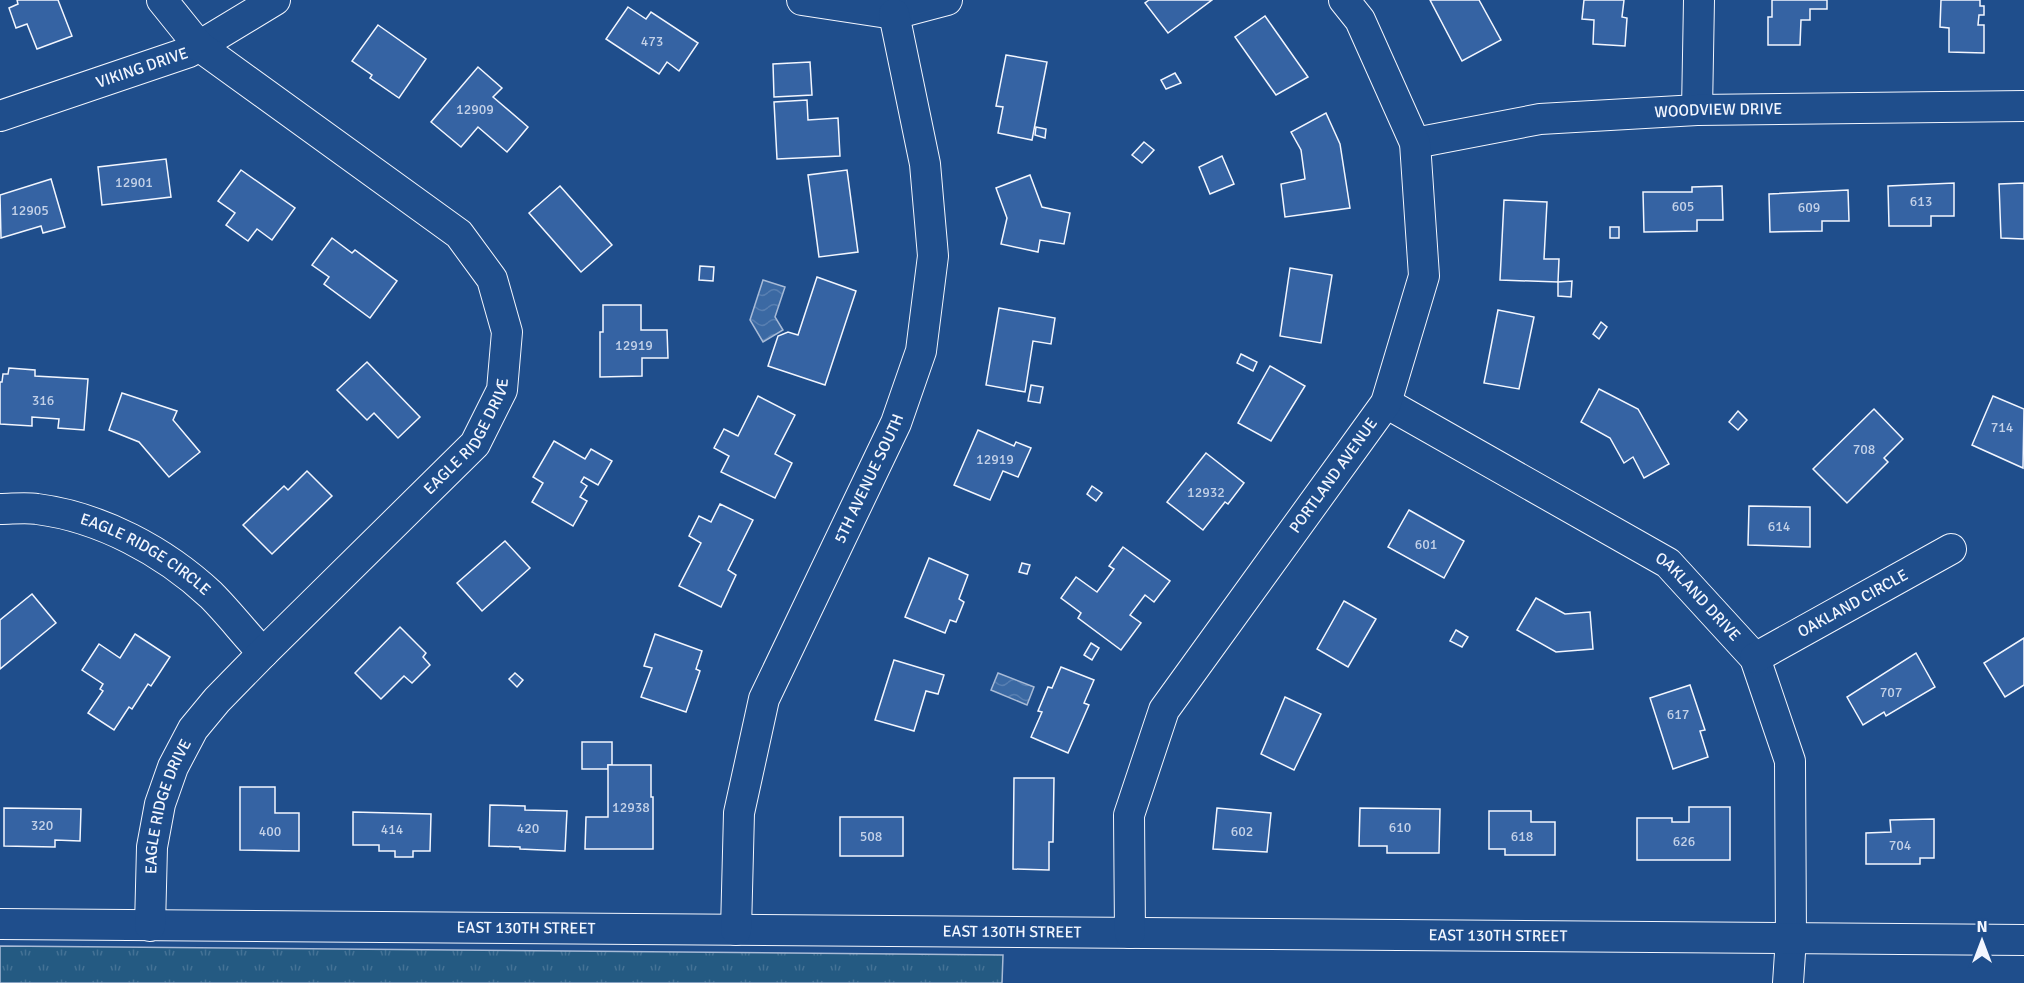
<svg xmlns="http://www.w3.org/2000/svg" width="2024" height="983" viewBox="0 0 2024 983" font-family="Signika,sans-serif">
  <defs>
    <pattern id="park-tufts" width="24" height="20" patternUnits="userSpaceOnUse" patternTransform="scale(1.5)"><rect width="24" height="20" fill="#245a82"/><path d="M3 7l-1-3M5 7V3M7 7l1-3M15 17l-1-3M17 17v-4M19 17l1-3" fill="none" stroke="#447295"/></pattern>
    <pattern id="water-waves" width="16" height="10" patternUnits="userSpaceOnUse" patternTransform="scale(1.5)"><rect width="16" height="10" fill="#3b69a3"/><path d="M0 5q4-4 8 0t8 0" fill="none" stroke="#587fb1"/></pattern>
  </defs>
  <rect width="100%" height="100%" fill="#1f4e8c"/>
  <!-- park -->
  <polygon fill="url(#park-tufts)" stroke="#a8bbd7" stroke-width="1.5" points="0,946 1003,955 1002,983 0,983"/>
  <!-- water -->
  <g fill="url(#water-waves)" stroke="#a8bbd7" stroke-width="1.5">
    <polygon points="763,280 785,287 775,317 783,330 763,342 750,320"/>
    <polygon points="998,673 1034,687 1027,705 991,690"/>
  </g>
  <!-- building -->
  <g fill="#3563a3" stroke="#f2f6ff" stroke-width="1.5">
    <polygon points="17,0 58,0 72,36 37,49 27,24 16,28 9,8 18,4"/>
    <polygon points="1149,0 1212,0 1168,33 1145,3"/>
    <polygon points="1430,0 1479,0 1501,40 1462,61"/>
    <polygon points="1584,0 1624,0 1622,17 1627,18 1625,46 1593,44 1594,20 1582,19"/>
    <polygon points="1772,0 1827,0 1827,9 1810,9 1810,20 1801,20 1800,45 1768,45 1768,17 1772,17"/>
    <polygon points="1941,0 1980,0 1980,6 1984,6 1984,15 1979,15 1978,25 1984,25 1984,53 1949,52 1949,28 1940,27"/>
    <polygon points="628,7 646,19 651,12 698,43 679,71 667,62 659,74 606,39"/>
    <polygon points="1265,16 1308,77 1276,95 1235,37"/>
    <polygon points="378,25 426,59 399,98 370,78 372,75 352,61"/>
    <polygon points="1006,55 1047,62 1032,140 998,133 1003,107 996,106"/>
    <polygon points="810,62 812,95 774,97 773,64"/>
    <polygon points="478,67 502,88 493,97 528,127 507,152 478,127 461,147 431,122"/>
    <polygon points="1175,73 1181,83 1166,89 1161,80"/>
    <polygon points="807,100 808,120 838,118 840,156 777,159 774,102"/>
    <polygon points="1326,113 1340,144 1350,208 1285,217 1281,184 1305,179 1301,150 1291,132"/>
    <polygon points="1036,127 1046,129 1045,138 1035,135"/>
    <polygon points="1144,142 1154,150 1142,163 1132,155"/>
    <polygon points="1222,156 1234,184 1210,194 1199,167"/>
    <polygon points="166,159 171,197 102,205 98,167"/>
    <polygon points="241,170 295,208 272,240 257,229 248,241 226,225 235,213 218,201"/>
    <polygon points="847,170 858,252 819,257 808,175"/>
    <polygon points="1030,175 1042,207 1070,213 1064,244 1040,240 1038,252 1001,244 1007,218 996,188"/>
    <polygon points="51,179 65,227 43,233 41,226 1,238 0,195"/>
    <polygon points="1954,183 1954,216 1931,216 1931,226 1889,226 1888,186"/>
    <polygon points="2024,183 2024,239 2001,238 1999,184"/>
    <polygon points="560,186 612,245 581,272 529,213"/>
    <polygon points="1722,186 1723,220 1697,220 1697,231 1644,232 1643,192 1692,192 1692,187"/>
    <polygon points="1848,190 1849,221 1822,221 1822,231 1770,232 1769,194"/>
    <polygon points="1504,200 1547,202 1544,259 1559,259 1558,282 1500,280"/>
    <rect x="1610" y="227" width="9" height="11"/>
    <polygon points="332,238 352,253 355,250 397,281 370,318 324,284 329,277 312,265"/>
    <polygon points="700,266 714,267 713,281 699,280"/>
    <polygon points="1290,268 1332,275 1321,343 1280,336"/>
    <polygon points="817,277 856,291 825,385 768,366 778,336 788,332 798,335"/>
    <polygon points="1572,281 1571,297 1558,296 1558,282"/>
    <polygon points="603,305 641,305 641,330 667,330 668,358 642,358 642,376 600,377 600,332 603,332"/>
    <polygon points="999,308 1055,318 1051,344 1033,341 1025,392 986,385"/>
    <polygon points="1498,310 1534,317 1519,389 1484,383"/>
    <polygon points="1601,322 1607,327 1599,339 1593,334"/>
    <polygon points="1241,354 1257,362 1253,371 1237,363"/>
    <polygon points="367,362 420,417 398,438 374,413 367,420 337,390"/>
    <polygon points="1270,366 1305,386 1271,441 1238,423"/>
    <polygon points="9,368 35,370 35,376 88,379 84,430 58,428 59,419 32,417 32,426 0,424 0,382 2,382 3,374 8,374"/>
    <polygon points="1031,385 1043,387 1040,403 1028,401"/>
    <polygon points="1599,389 1638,409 1669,464 1644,478 1633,457 1624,463 1610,438 1581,422"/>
    <polygon points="122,393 177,411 173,420 200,452 169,477 139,442 109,430"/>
    <polygon points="758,396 795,415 775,454 792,463 775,498 721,472 729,456 714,448 724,429 738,436"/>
    <polygon points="1993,396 2024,409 2023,468 1972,445"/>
    <polygon points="1874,409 1903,439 1884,458 1888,462 1847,503 1813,469"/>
    <polygon points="1738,411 1747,420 1738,430 1729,422"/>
    <polygon points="978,430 1014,446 1016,442 1031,448 1018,477 1003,471 990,500 954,485"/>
    <polygon points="554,441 585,459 591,449 612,461 598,485 584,477 581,482 587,486 580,497 587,501 573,526 532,502 543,483 533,477"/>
    <polygon points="1206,453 1244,483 1228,504 1225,502 1203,530 1167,502"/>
    <polygon points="307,471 332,496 272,554 243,525 284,486 288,490"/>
    <polygon points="1092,486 1102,493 1096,501 1087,494"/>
    <polygon points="720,504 753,520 728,570 736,575 721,607 679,586 701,543 689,536 699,516 711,522"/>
    <polygon points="1749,506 1810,507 1810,547 1748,545"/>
    <polygon points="1409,510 1464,541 1444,578 1388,547"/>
    <polygon points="505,541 530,568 482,611 457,583"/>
    <polygon points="1123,547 1170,581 1154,602 1145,595 1130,615 1141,623 1121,650 1078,618 1081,613 1061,598 1076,577 1097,592 1114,569 1109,566"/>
    <polygon points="929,558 968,575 959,599 964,602 956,622 950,620 945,633 905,617"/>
    <polygon points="1022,563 1030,565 1027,574 1019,572"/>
    <polygon points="32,594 56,623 0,669 0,620"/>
    <polygon points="1536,598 1565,614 1590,612 1593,649 1556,652 1517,630"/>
    <polygon points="1344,601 1376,619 1348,667 1317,649"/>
    <polygon points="400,627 426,653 423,657 430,665 412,683 404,676 381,699 355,673"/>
    <polygon points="1456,630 1468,637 1462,647 1450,641"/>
    <polygon points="135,634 170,657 151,686 148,684 132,709 129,707 114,730 88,713 103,691 100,689 103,684 82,670 99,644 120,658"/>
    <polygon points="655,634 702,651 696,669 700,671 686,712 641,697 652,668 644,666"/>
    <polygon points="2024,638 2024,685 2005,697 1984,663"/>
    <polygon points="1091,643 1099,648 1092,660 1084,655"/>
    <polygon points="1916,653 1935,687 1886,716 1884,712 1863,725 1847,697"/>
    <polygon points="894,660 944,675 938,694 926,691 914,731 875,720"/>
    <polygon points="1061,667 1094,680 1084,703 1089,705 1068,753 1031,737 1042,712 1038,711 1048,687 1052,688"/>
    <polygon points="515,673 523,680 517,687 509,679"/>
    <polygon points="1690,685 1705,730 1700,731 1708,757 1673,769 1650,698"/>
    <polygon points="1285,697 1321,714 1294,770 1261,754"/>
    <polygon points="582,742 612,742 612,765 608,765 608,769 582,769"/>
    <polygon points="608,765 651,765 651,797 653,797 653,849 585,849 586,817 608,817"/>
    <polygon points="1014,778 1054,778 1053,842 1049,842 1049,870 1013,869"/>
    <polygon points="240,787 275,787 275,813 299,813 299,851 240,850"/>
    <polygon points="490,805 525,806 525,810 567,811 565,851 520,849 520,847 489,846"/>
    <polygon points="1689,807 1730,807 1730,860 1637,860 1637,818 1672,818 1672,822 1689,822"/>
    <polygon points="4,808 81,809 80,841 55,840 55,847 4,846"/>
    <polygon points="1217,808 1271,813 1267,852 1213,849"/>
    <polygon points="1360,808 1440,809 1439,853 1387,853 1387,846 1359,846"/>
    <polygon points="1489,811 1531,811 1531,822 1555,822 1555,855 1505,855 1505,849 1489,849"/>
    <polygon points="353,812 431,814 430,851 413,851 413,857 395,857 395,851 379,851 379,845 353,845"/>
    <rect x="840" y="817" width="63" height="39"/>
    <polygon points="1934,819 1934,858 1920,858 1920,864 1866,864 1866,833 1891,832 1890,820"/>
  </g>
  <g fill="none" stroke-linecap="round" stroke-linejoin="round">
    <!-- minor casing -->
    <g stroke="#f2f6ff" stroke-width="32">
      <g id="minor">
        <polyline points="802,0 894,14 947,0"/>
        <polyline points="1697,110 1699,0"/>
        <path id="s1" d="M0 116 189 52 275 0"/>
        <path id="s2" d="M1415 143 1540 119 1697 110 2024 106"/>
        <path id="s3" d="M1386 403 1668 563 1755 658 1790 761 1791 938 1788 983"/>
        <path id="s4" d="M0 509C12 509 25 507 37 509 100 517 164 551 211 595 229 613 245 634 263 653"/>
        <path id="s5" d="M1755 658 1951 549"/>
        <path id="s6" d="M0 924 2024 940"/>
        <path id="s7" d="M150 926 152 847 160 804 173 767 193 729 217 700 263 653 475 444 502 390 507 332 492 279 459 234 199 46 162 0"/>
        <path id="s8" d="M736 930 739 813 764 699 896 423 921 351 933 256 925 164 894 14"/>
        <path id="s9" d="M1130 933 1129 815 1164 710 1386 403 1424 276 1415 143 1360 20 1344 0"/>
      </g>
    </g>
    <!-- minor -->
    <use href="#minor" stroke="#1f4e8c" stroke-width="30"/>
  </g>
  <g text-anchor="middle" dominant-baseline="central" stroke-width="4.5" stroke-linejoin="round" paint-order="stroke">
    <!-- number labels -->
    <g font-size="14" fill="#c3d1e8">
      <text x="652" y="41">473</text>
      <text x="475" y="109">12909</text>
      <text x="134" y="182">12901</text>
      <text x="1921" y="201">613</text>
      <text x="1683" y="206">605</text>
      <text x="1809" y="207">609</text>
      <text x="30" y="210">12905</text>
      <text x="634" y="345">12919</text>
      <text x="43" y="400">316</text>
      <text x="2002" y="427">714</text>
      <text x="1864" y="449">708</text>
      <text x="995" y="459">12919</text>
      <text x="1206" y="492">12932</text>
      <text x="1779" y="526">614</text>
      <text x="1426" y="544">601</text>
      <text x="1891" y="692">707</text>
      <text x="1678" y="714">617</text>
      <text x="631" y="807">12938</text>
      <text x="42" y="825">320</text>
      <text x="1400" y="827">610</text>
      <text x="528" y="828">420</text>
      <text x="392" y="829">414</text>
      <text x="270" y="831">400</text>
      <text x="1242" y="831">602</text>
      <text x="871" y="836">508</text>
      <text x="1522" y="836">618</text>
      <text x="1684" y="841">626</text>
      <text x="1900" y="845">704</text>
    </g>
    <!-- street labels -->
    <g font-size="16" fill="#f2f6ff" stroke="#1f4e8c">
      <text stroke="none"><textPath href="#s1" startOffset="150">VIKING DRIVE</textPath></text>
      <text stroke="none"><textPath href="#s2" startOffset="306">WOODVIEW DRIVE</textPath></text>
      <text stroke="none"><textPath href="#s7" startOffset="608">EAGLE RIDGE DRIVE</textPath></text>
      <text stroke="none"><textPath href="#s9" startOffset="518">PORTLAND AVENUE</textPath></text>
      <text stroke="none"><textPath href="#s8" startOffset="478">5TH AVENUE SOUTH</textPath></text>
      <text stroke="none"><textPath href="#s4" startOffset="156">EAGLE RIDGE CIRCLE</textPath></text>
      <text stroke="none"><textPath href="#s3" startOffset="369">OAKLAND DRIVE</textPath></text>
      <text stroke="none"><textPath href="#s5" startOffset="112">OAKLAND CIRCLE</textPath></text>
      <text stroke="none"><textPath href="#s7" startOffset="122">EAGLE RIDGE DRIVE</textPath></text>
      <text stroke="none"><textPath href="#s6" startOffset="526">EAST 130TH STREET</textPath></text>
      <text stroke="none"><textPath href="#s6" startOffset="1012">EAST 130TH STREET</textPath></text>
      <text stroke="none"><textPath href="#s6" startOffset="1498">EAST 130TH STREET</textPath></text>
    </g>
  </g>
  <!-- north arrow -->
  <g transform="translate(1982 941)" stroke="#1f4e8c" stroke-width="4.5" paint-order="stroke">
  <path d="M0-4.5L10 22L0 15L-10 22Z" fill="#f2f6ff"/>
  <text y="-9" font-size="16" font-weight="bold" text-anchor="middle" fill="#f2f6ff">N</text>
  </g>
</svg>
